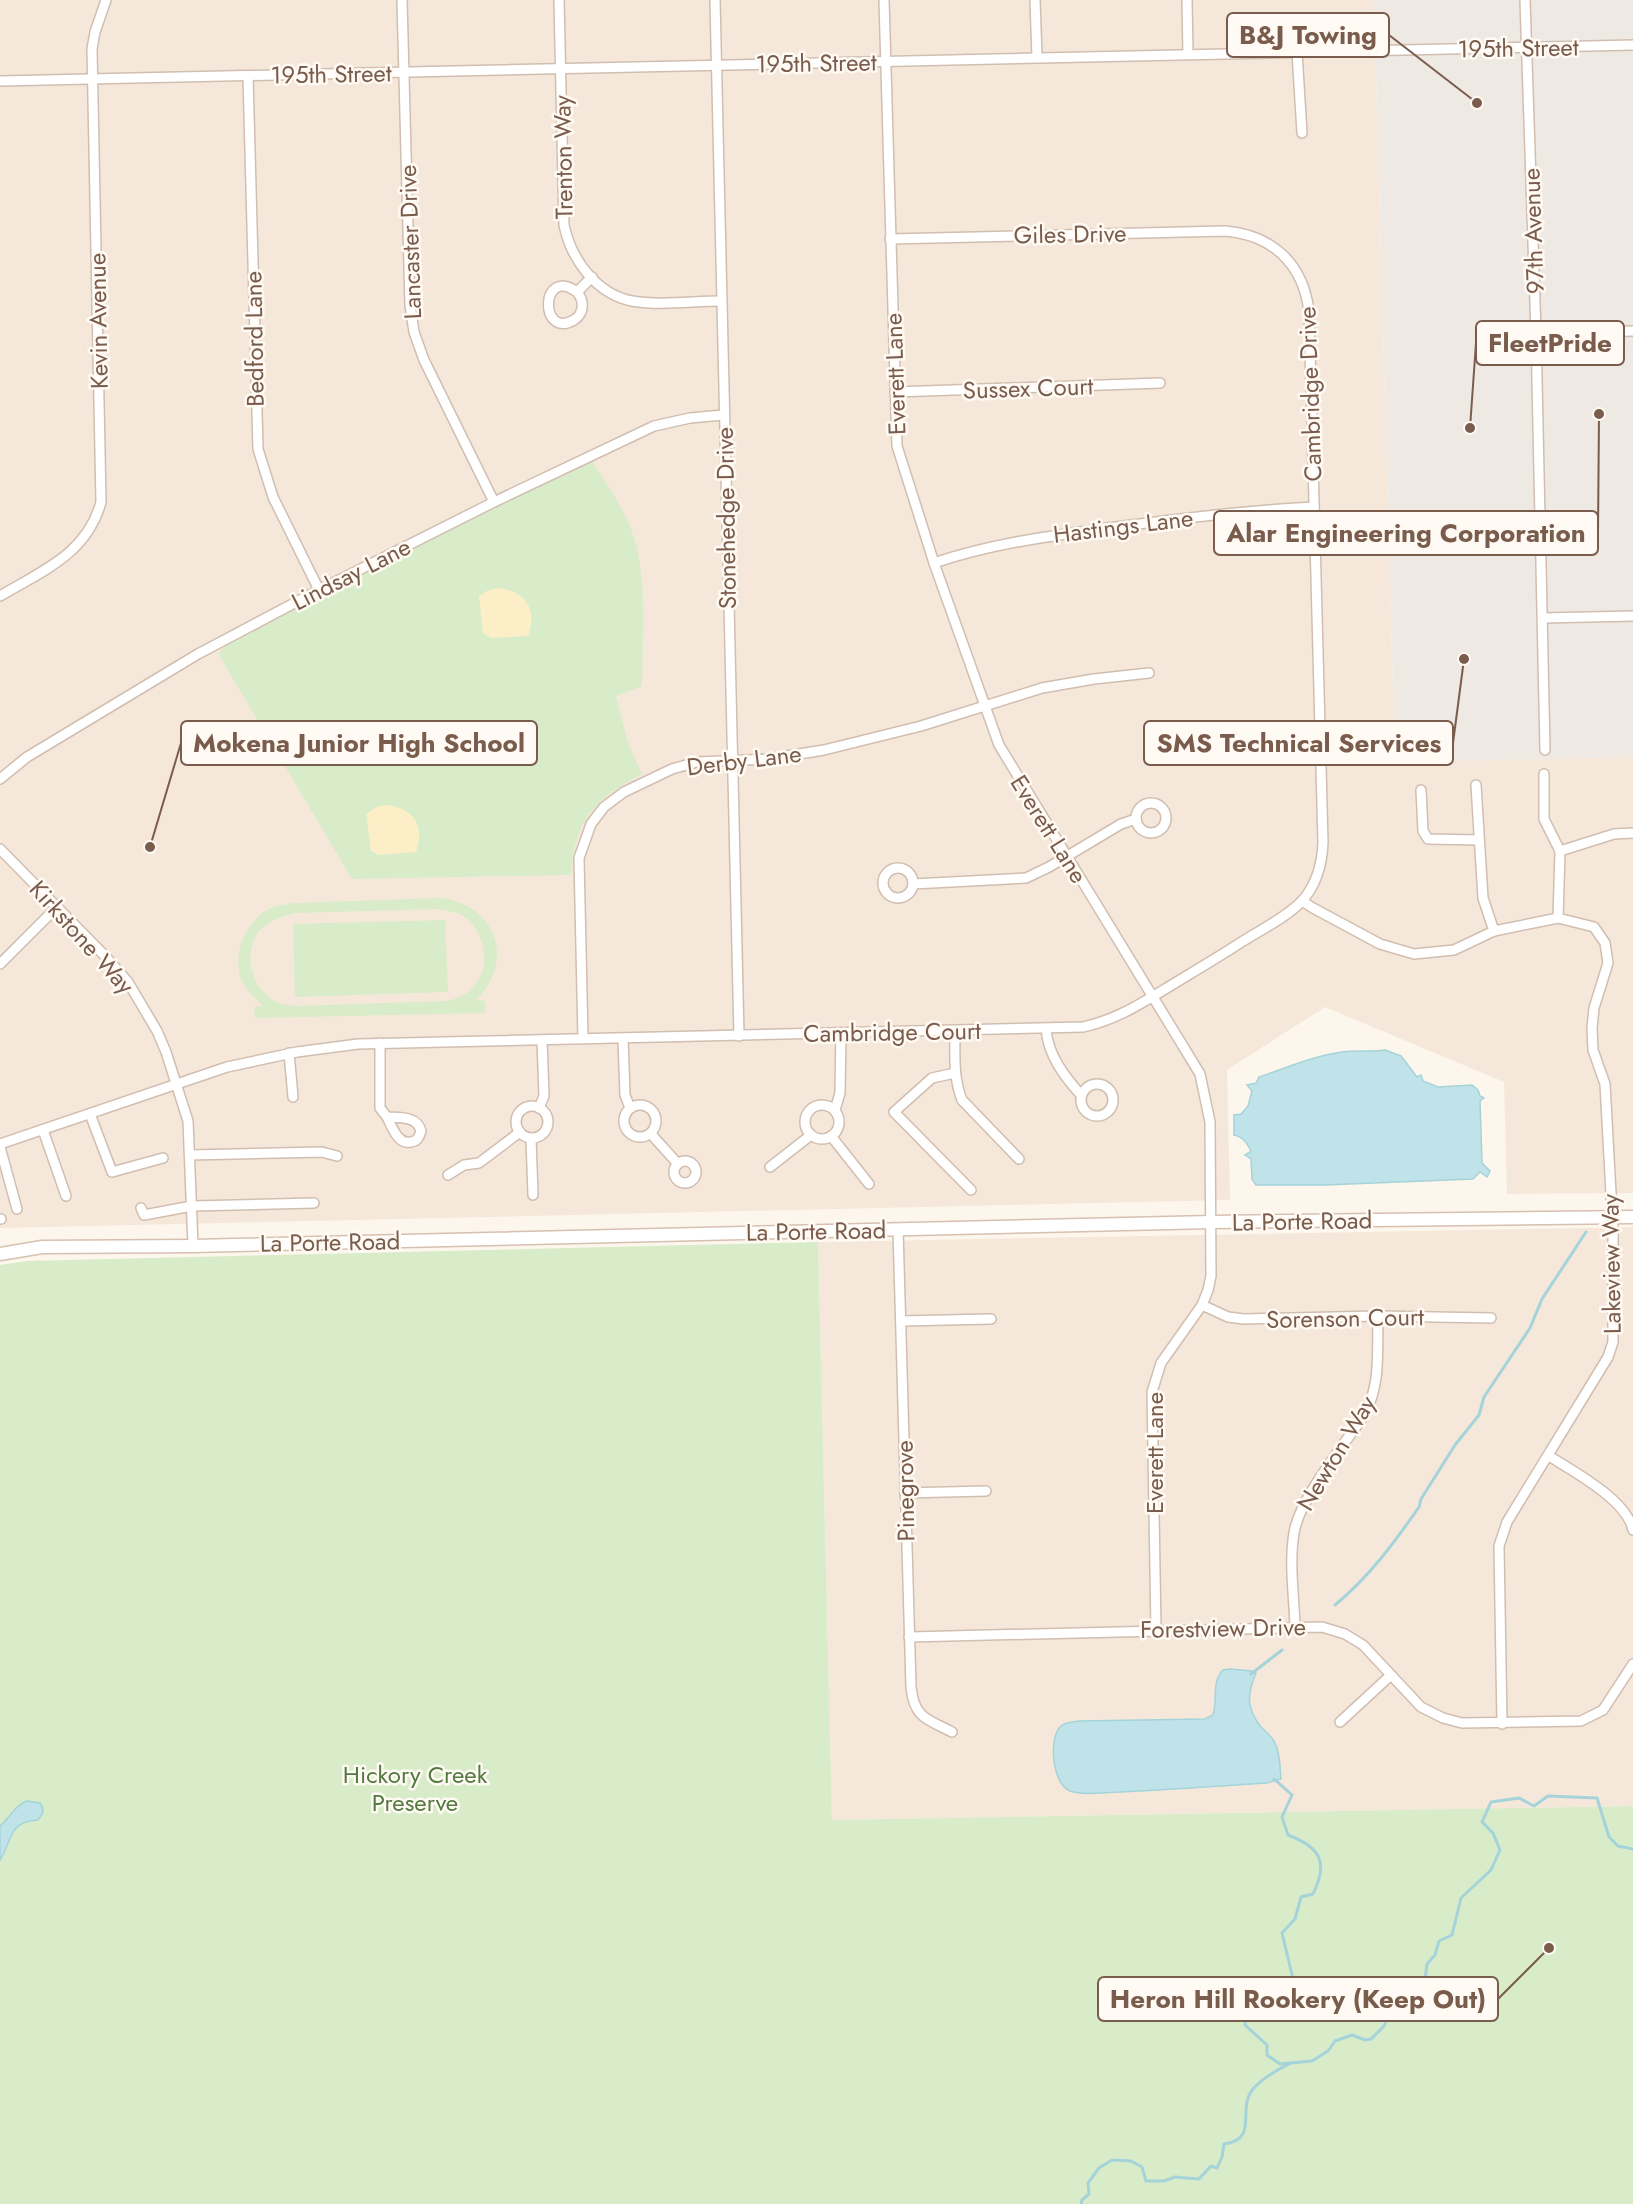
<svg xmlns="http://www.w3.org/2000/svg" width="1633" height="2204" viewBox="0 0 1633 2204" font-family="Jost,sans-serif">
  <rect width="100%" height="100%" fill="#fdf6ec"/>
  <!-- residential -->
  <g fill="#f5e8da">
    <polygon points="0,0 1374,0 1395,762 1633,757 1633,1193 1507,1194 1504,1082 1325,1007 1227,1070 1230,1200 0,1228"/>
    <polygon points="1633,1227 1633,1806 832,1820 818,1242"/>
  </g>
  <!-- industrial -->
  <polygon fill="#efe9e4" points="1374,0 1633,0 1633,757 1395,762"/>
  <!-- green -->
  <g fill="#d8ecc9" fill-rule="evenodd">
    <path d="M592 461C606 483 622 505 631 529 649 575 642 637 642 686L616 696 628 743 642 774C594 799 575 820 571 875L352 879 226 667 219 654C225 640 277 617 292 609 392 560 492 509 592 461Z"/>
    <path d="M438 898C495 902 517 960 476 1000L485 1001V1013L255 1018 254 1007 263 1006C256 999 249 993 244 985 230 961 243 926 265 911 274 905 286 904 296 903ZM439 909C449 911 458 912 466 918 472 922 477 930 480 937 492 965 479 996 446 1001L295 1006C291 1005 285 1005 281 1004 252 993 240 953 261 929 270 920 282 917 294 913Z"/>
    <polygon points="445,920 448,992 295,997 293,924"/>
    <polygon points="818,1242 832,1820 1633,1806 1633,2204 0,2204 0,1265 26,1261"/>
  </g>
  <!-- sand -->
  <g fill="#fcefc7">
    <path d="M497 588C525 590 538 609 528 636L491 638 483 633 479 596 487 591Z"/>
    <path d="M384 805C412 806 426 825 416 852L379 855 371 851 366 814 375 808Z"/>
  </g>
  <!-- water -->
  <g fill="#bfe3e8" stroke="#a5d3da" stroke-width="1.5">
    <path d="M1385 1050 1401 1056 1417 1077 1421 1075 1423 1081 1438 1087 1472 1085 1478 1090 1480 1096 1484 1098 1480 1101 1482 1163 1490 1171 1487 1177 1480 1172 1473 1179 1325 1185H1256L1252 1179 1251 1159 1245 1155 1251 1151C1247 1143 1243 1137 1234 1135V1115L1241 1114 1248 1106 1252 1091 1247 1085 1256 1083 1259 1077C1286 1068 1313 1056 1342 1052 1356 1050 1371 1052 1385 1050Z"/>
    <path d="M1230 1669 1252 1671 1256 1673C1247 1694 1246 1708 1261 1727 1265 1731 1271 1736 1274 1741 1280 1752 1280 1767 1281 1779L1267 1783C1218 1786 1169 1790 1121 1792 1105 1792 1085 1796 1070 1791 1052 1784 1048 1737 1061 1726 1066 1722 1073 1722 1079 1721L1205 1719 1213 1715C1218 1699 1211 1683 1223 1670Z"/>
    <path d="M27 1801 40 1803C45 1810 43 1814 38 1820 8 1821 12 1842 0 1860V1826C10 1818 14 1806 27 1801Z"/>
  </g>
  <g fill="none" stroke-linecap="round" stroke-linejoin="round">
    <!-- stream -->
    <g stroke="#a5d3da" stroke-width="3">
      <path d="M1335 1605C1369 1577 1394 1543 1419 1507L1421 1499 1455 1445 1479 1415 1484 1397 1530 1328 1542 1299 1586 1232"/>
      <polyline points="1251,1674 1282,1650"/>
      <path d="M1274 1779 1292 1795 1282 1817 1288 1835C1320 1847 1329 1862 1313 1894L1301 1897 1295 1919 1282 1933 1294 1983 1260 2019 1246 2016 1245 2025 1267 2045V2055L1280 2064 1312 2061 1328 2051 1335 2041 1352 2035 1365 2040 1371 2039 1384 2026 1388 2017 1387 2003 1395 1995 1425 1980 1427 1964 1435 1955 1439 1941 1452 1935 1461 1898 1491 1870 1500 1850 1493 1833 1482 1822 1491 1802 1519 1798 1534 1806 1548 1796 1597 1798 1609 1837 1618 1846 1633 1849"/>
      <path d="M1081 2204 1082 2200 1089 2194 1088 2183 1099 2168 1112 2160 1131 2161 1142 2167 1146 2181H1164L1175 2177 1199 2179 1211 2166 1217 2168 1222 2157 1224 2144C1260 2139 1236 2110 1253 2089 1262 2078 1277 2070 1289 2064"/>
    </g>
    <!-- street casing -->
    <g stroke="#d1beb0" stroke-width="12">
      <g id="street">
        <polyline points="402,0 410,305 414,332 424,360 494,502"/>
        <path d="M559 0 564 225C571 259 596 294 632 301 661 306 693 301 721 301"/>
        <polyline points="715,0 739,1036"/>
        <polyline points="884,0 897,446 934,563 999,745 1200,1074 1210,1122 1211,1276 1208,1290 1202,1305 1161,1363 1152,1392 1156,1630"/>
        <polyline points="1035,0 1037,57"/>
        <polyline points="1187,0 1188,54"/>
        <polyline points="1525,0 1536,333 1545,750"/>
        <polyline points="1297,52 1302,133"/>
        <polyline points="248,76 258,449 273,497 319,590"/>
        <polyline points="0,81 1633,45"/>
        <path d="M577 292C540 265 539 340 574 320 585 313 584 300 577 292L592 277"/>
        <polyline points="1536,333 1633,331"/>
        <polyline points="895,392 1160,383"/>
        <path d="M934 563C996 542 1058 535 1123 526 1186 518 1250 510 1314 507"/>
        <path d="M0 596C42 571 87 554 101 502L92 49 95 32 106 0"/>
        <polyline points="1543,618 1633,616"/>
        <polyline points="1544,774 1544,819 1560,851"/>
        <polyline points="0,779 27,757 198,654 319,590 494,502 654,426 690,418 723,415"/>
        <polyline points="1476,785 1483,898 1494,931"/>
        <polyline points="1421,790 1423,831 1428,839 1479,840"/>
        <circle cx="1151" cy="818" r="15"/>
        <polyline points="0,849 105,956 128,982 157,1031 166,1052 188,1121 193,1246"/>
        <circle cx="898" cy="883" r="15"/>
        <polyline points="913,884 1026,878 1049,867 1121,824 1136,819"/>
        <polyline points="1302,901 1313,908 1380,944 1414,954 1454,950 1494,931 1558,918 1594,927 1605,943 1608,963 1594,1008 1592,1028 1593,1050 1605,1084 1613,1230 1613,1342 1608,1357 1507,1522 1499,1546 1502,1724"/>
        <polyline points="1558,918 1560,851 1614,834 1633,833"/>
        <polyline points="0,964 56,908"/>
        <path d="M1046 1029C1048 1055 1064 1076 1081 1095"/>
        <path d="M955 1031C955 1055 953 1077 962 1100L1019 1159"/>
        <polyline points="583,1039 579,858 591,824 604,807 624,792 672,769 697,762 768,759 824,750 921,726 1042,688 1094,679 1149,673"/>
        <polyline points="623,1039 625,1095 630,1108"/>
        <path d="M380 1043V1108L387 1117C401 1118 417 1116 421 1131 419 1137 418 1141 411 1142 398 1145 392 1127 387 1117"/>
        <polyline points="289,1053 293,1097"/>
        <polyline points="955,1073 932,1078 894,1112 971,1190"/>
        <circle cx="1097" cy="1100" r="16"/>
        <circle cx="640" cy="1121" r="16"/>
        <circle cx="822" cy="1122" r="17"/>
        <circle cx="532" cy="1122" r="16"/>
        <polyline points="539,1108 544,1096 542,1040"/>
        <polyline points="835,1110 840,1093 841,1033"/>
        <polyline points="90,1114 112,1172 163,1158"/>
        <polyline points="43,1130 66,1196"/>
        <polyline points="651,1134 678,1164"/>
        <polyline points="831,1136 869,1184"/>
        <polyline points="531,1138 533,1195"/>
        <path d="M0 1144 227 1067 297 1052 358 1044 1083 1027C1116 1020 1142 1003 1170 986 1193 972 1217 958 1240 943 1260 930 1284 919 1301 902 1316 886 1322 865 1323 843L1309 311C1303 264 1273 235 1225 231L890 239"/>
        <polyline points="0,1147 17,1209"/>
        <polyline points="190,1155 322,1152 337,1156"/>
        <circle cx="685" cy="1172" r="11"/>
        <polyline points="770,1167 811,1135"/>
        <polyline points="448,1175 464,1165 479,1163 520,1132"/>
        <polyline points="141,1208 144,1215 192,1206 314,1203"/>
        <polyline points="0,1219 1,1219"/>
        <path d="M898 1229 911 1687C914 1718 927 1719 952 1732"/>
        <polyline points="1202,1305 1228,1317 1244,1319 1378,1316 1491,1318"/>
        <polyline points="901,1321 991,1319"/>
        <path d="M1549 1456C1573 1471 1627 1500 1633 1530"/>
        <polyline points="905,1493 986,1491"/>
        <path d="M1295 1626C1294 1596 1289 1563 1294 1533 1299 1499 1344 1445 1365 1414 1381 1383 1377 1351 1378 1316"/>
        <polyline points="909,1637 1322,1627 1345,1634 1363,1645 1421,1707 1443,1718 1462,1723 1581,1721 1603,1710 1633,1664"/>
        <polyline points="1340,1722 1391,1675"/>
      </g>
    </g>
    <!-- secondary casing -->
    <g stroke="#d6c0b0" stroke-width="15">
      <polyline id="secondary" points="0,1254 42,1247 193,1246 1212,1222 1633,1217"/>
    </g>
    <!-- street -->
    <use href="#street" stroke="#fff" stroke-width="9"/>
    <!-- secondary -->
    <use href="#secondary" stroke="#fff" stroke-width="12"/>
  </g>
  <g text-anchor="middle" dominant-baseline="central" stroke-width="5" stroke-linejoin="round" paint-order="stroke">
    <!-- street labels -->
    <g font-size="24" fill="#7a5c4d" stroke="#fffaf3">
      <text transform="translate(1518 48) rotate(-1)">195th Street</text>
      <text transform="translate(816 63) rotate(-1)">195th Street</text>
      <text transform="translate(331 74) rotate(-1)">195th Street</text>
      <text transform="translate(563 157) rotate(-91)">Trenton Way</text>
      <text transform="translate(1533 231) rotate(-92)">97th Avenue</text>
      <text transform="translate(1070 234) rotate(-1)">Giles Drive</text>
      <text transform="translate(410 242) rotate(-92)">Lancaster Drive</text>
      <text transform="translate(98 321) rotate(-91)">Kevin Avenue</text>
      <text transform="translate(254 339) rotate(-91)">Bedford Lane</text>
      <text transform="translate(895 374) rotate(-92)">Everett Lane</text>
      <text transform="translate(1028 388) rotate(-2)">Sussex Court</text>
      <text transform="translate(1310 394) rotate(-92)">Cambridge Drive</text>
      <text transform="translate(726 518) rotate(-91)">Stonehedge Drive</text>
      <text transform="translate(1123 526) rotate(-7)">Hastings Lane</text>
      <text transform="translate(351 574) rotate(-27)">Lindsay Lane</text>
      <text transform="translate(744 760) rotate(-7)">Derby Lane</text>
      <text transform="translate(1049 829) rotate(58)">Everett Lane</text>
      <text transform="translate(82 937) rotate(48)">Kirkstone Way</text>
      <text transform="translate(892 1032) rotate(-1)">Cambridge Court</text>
      <text transform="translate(1302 1221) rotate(-1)">La Porte Road</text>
      <text transform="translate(816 1231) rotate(-1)">La Porte Road</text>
      <text transform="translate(330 1242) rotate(-1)">La Porte Road</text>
      <text transform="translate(1611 1264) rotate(-91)">Lakeview Way</text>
      <text transform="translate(1345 1318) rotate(-1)">Sorenson Court</text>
      <text transform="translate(1154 1453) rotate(-90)">Everett Lane</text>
      <text transform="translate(1336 1453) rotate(-59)">Newton Way</text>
      <text transform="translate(905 1491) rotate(-91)">Pinegrove</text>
      <text transform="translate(1223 1628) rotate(-1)">Forestview Drive</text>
    </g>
    <!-- park labels -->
    <g font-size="24" fill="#537a41" stroke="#fffaf3">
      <text x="415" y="1774">Hickory Creek<tspan x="415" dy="28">Preserve</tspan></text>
    </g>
  </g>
  <!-- callouts -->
  <path fill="none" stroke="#7a5c4d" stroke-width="2" d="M1477 103L1389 35M1470 428L1476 343M1599 414L1598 533M1464 659L1453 743M150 847L181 743M1549 1948L1498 1999"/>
  <g fill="#7a5c4d" stroke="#fffaf3" stroke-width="2">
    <circle cx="1477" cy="103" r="6"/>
    <circle cx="1470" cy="428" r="6"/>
    <circle cx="1599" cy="414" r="6"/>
    <circle cx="1464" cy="659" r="6"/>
    <circle cx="150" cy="847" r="6"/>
    <circle cx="1549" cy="1948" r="6"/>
  </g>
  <g fill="#fffaf3" stroke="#7a5c4d" stroke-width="2">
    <rect x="1227" y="13" width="162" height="44" rx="6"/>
    <rect x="1476" y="321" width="148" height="44" rx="6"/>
    <rect x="1214" y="511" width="384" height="44" rx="6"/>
    <rect x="1144" y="721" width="309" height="44" rx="6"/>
    <rect x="181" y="721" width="356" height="44" rx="6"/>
    <rect x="1098" y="1977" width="400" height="44" rx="6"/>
  </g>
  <g font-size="26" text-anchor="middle" font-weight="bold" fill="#7a5c4d">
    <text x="1308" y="44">B&amp;J Towing</text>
    <text x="1550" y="352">FleetPride</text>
    <text x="1406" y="542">Alar Engineering Corporation</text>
    <text x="1299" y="752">SMS Technical Services</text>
    <text x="359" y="752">Mokena Junior High School</text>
    <text x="1298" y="2008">Heron Hill Rookery (Keep Out)</text>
  </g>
</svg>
